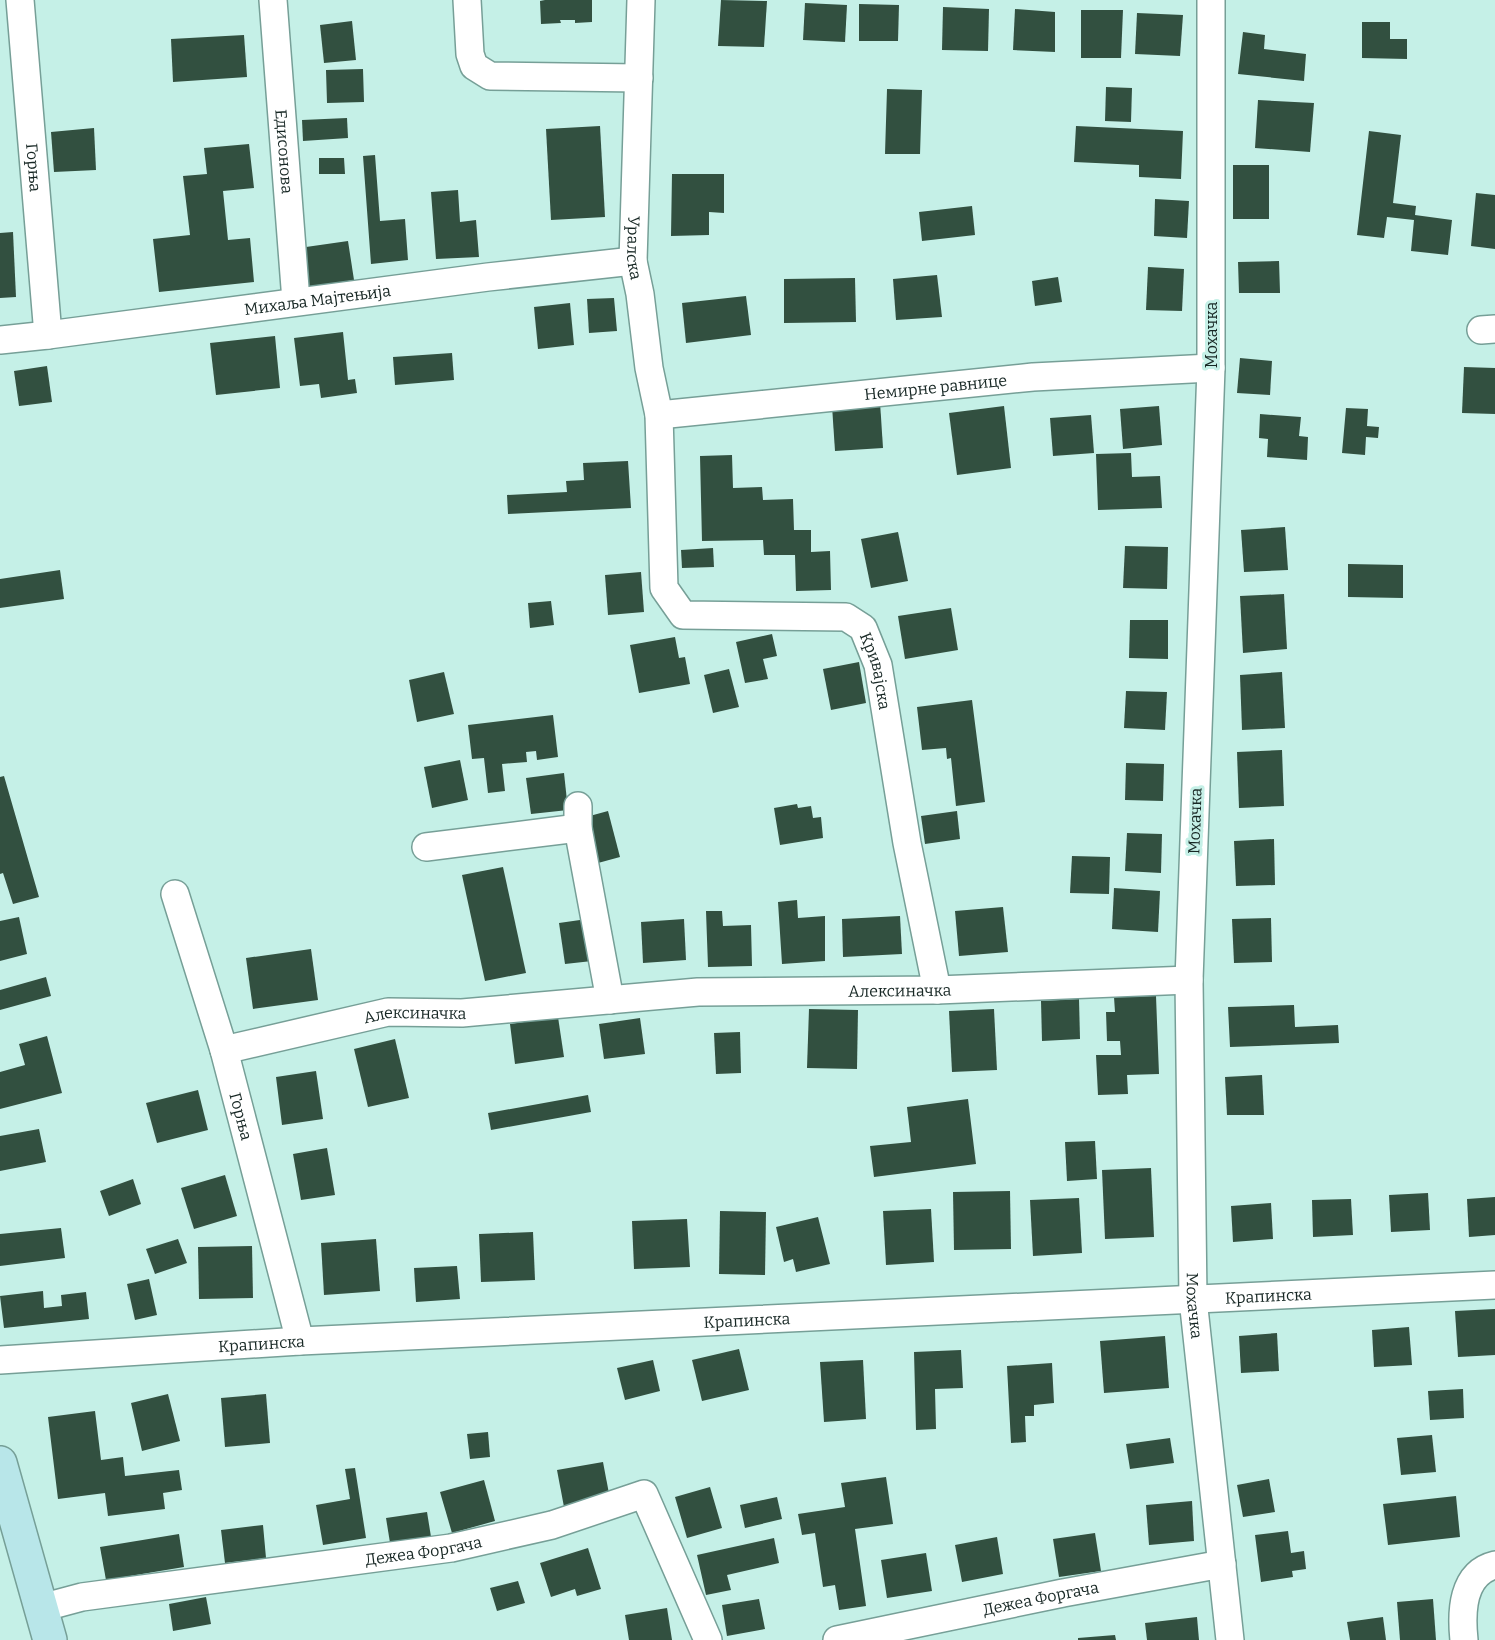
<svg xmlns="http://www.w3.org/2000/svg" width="1495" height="1640" viewBox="0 0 1495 1640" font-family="Bitter,serif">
  <rect width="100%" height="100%" fill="#c5f0e7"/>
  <!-- building -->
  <g fill="#325040">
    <polygon points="545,0 592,0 592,22 575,23 575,20 560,20 561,23 541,24 540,1"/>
    <polygon points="721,0 767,1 764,47 718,46"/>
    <polygon points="805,3 847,5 845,42 803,40"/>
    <polygon points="859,4 899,5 898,41 859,41"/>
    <polygon points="943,7 989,9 988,51 942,50"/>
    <polygon points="1015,9 1055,12 1055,52 1013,50"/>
    <polygon points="1081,10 1123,10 1121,58 1081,58"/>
    <polygon points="1137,13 1183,15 1180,56 1135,54"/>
    <polygon points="352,21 356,60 324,63 320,25"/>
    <polygon points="1362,22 1390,22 1390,39 1407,39 1407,59 1362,58"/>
    <polygon points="1243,32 1265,35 1264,49 1306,54 1304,81 1238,74"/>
    <polygon points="244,35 247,77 173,82 171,39"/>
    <polygon points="363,69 364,102 327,103 326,70"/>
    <polygon points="1106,87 1132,88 1131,122 1105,121"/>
    <polygon points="887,89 922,90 920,154 885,154"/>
    <polygon points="1258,100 1314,103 1310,152 1255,148"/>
    <polygon points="347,118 348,138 303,141 302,120"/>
    <polygon points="600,126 605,217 551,220 546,129"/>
    <polygon points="1076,126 1183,131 1181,179 1139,177 1139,165 1074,162"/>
    <polygon points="94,128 96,170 54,172 51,132"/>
    <polygon points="1369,131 1401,135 1393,203 1416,206 1415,215 1452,220 1448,255 1411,251 1414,220 1387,217 1384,238 1357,235"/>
    <polygon points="249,144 254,188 223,191 228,240 250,238 254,282 159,292 153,239 190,235 183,176 207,174 204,148"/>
    <polygon points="375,155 380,221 405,219 408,260 371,264 363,156"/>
    <polygon points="319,158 344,158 345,174 319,174"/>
    <rect x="1233" y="165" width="36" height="54"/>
    <polygon points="672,174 724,174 724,213 709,212 709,235 671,236"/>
    <polygon points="458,190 460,222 476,220 479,257 436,259 431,192"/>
    <polygon points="1476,193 1495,195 1495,249 1471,246"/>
    <polygon points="1155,199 1189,201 1187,238 1154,236"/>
    <polygon points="972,206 975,235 922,241 919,212"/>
    <polygon points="13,232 16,297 0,298 0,233"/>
    <polygon points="348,241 354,280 305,288 299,248"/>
    <polygon points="1279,261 1280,293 1239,293 1238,262"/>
    <polygon points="1148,267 1184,269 1182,311 1146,310"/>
    <polygon points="937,275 942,317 896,320 893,279"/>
    <polygon points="1058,277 1062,302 1035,306 1032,281"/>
    <polygon points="855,278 856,322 784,323 784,279"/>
    <polygon points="746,296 751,335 686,343 682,303"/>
    <polygon points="614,298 617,331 589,333 587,299"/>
    <polygon points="570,303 574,345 538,349 534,307"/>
    <polygon points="343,332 348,380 355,379 357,393 321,398 319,384 300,386 294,338"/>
    <polygon points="275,336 280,388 216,395 210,343"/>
    <polygon points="452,353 454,380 395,385 393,357"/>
    <polygon points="1240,358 1272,361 1270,395 1237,393"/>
    <polygon points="47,366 52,402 19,406 14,371"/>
    <polygon points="1464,367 1495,368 1495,414 1462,413"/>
    <polygon points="880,402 883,448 835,451 832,406"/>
    <polygon points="1004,406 1011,468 957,475 949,413"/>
    <polygon points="1159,406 1162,445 1123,449 1120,409"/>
    <polygon points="1346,408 1368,409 1367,426 1379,427 1378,438 1366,437 1365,455 1342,453"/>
    <polygon points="1260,414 1301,417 1299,436 1308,437 1307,460 1267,457 1268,439 1259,438"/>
    <polygon points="1091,415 1094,453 1053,456 1050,418"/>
    <polygon points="1131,453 1132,477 1160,476 1162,508 1098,510 1096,454"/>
    <polygon points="732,455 733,488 762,487 763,500 793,499 794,530 811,530 811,552 830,551 831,590 796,591 795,555 764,555 763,540 702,541 700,456"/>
    <polygon points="628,461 631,508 508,514 507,495 567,492 566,481 584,480 583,463"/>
    <polygon points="1285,527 1288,570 1244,572 1241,530"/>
    <polygon points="898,532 908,581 871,588 861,539"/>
    <polygon points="1125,546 1168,547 1167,589 1123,588"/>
    <polygon points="713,548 714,567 682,568 681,550"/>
    <polygon points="1348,564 1403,565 1403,598 1348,597"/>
    <polygon points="60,570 64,599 0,608 0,579"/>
    <polygon points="641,572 644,612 608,615 605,575"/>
    <polygon points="1284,594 1287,649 1243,653 1240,596"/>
    <polygon points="551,601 554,625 530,628 528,603"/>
    <polygon points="951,608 958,650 905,659 898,616"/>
    <polygon points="1130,620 1168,620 1168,659 1129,658"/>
    <polygon points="772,634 777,656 763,659 768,679 745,683 736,642"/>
    <polygon points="675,637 679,658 685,657 690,684 639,693 630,645"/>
    <polygon points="859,662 866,703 831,710 823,669"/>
    <polygon points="729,669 739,707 713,713 704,675"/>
    <polygon points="444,672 454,714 417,722 409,680"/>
    <polygon points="1282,672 1285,728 1242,730 1240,675"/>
    <polygon points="1126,691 1167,692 1165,730 1124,728"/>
    <polygon points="972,700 985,802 956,806 951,758 947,759 946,748 922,750 917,707"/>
    <polygon points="553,715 558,757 537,760 536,751 526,752 527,762 502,764 505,791 488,793 484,758 472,759 468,725"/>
    <polygon points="1282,750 1284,806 1239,808 1237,752"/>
    <polygon points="460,760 468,800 432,808 424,767"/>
    <polygon points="1126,763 1164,764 1163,801 1125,800"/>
    <polygon points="564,773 568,810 531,814 526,778"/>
    <polygon points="4,776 39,897 13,904 3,873 0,874 0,777"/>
    <polygon points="797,804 798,808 811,806 813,818 821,817 823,838 780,845 774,808"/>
    <polygon points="608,811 620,857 598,863 586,817"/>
    <polygon points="957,811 960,839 925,844 921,816"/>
    <polygon points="1127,833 1162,834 1161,873 1125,871"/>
    <polygon points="1274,839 1275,885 1236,886 1234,841"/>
    <polygon points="1072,856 1110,857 1109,894 1070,893"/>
    <polygon points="503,867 526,973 485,981 462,875"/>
    <polygon points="1114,888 1160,891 1158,932 1112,929"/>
    <polygon points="797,900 798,918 825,916 825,961 782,964 778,902"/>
    <polygon points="1003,907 1008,952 959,956 955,911"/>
    <polygon points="706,911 722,911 723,926 751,925 752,966 708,967"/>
    <polygon points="900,916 902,954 843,957 842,919"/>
    <polygon points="19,917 27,954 0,961 0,921"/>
    <polygon points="1271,918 1272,962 1234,963 1232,919"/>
    <polygon points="587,919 592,961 565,964 559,923"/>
    <polygon points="684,919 686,960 643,963 641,922"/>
    <polygon points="311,949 318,1000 253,1009 246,958"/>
    <polygon points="46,977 51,996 0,1010 0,990"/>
    <polygon points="1156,996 1159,1074 1127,1075 1128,1094 1098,1095 1096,1055 1121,1055 1120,1041 1107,1041 1106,1012 1115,1012 1114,997"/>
    <polygon points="1079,999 1080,1039 1042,1041 1041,1001"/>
    <polygon points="1294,1005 1295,1027 1338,1025 1339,1043 1230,1047 1228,1007"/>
    <polygon points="809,1009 858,1010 857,1069 807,1068"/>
    <polygon points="994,1009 997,1070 952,1072 949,1011"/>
    <polygon points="558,1017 564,1057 515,1064 510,1024"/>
    <polygon points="640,1018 645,1054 604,1059 599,1024"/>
    <polygon points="740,1032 741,1073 716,1074 714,1033"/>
    <polygon points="47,1036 62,1093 0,1109 0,1072 25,1065 19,1044"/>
    <polygon points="395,1039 409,1098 368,1107 354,1049"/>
    <polygon points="316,1071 323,1119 282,1125 276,1077"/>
    <polygon points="1262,1075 1264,1115 1227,1115 1225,1077"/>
    <polygon points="198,1090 208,1130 157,1143 146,1103"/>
    <polygon points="588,1095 591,1112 491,1130 488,1113"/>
    <polygon points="968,1099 976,1164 874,1177 870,1146 911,1142 907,1107"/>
    <polygon points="39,1129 46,1162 0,1171 0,1136"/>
    <polygon points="1095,1141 1097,1179 1067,1181 1065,1142"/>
    <polygon points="327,1148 335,1195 301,1200 293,1154"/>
    <polygon points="1151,1168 1154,1237 1105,1239 1102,1170"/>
    <polygon points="225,1175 237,1216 194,1229 181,1188"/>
    <polygon points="133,1179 141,1204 109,1216 100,1191"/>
    <polygon points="1010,1191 1011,1249 954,1250 953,1192"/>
    <polygon points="1428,1193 1430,1230 1391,1232 1389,1195"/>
    <polygon points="1495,1197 1495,1235 1469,1237 1467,1199"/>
    <polygon points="1079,1198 1082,1253 1033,1256 1030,1200"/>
    <polygon points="1351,1199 1353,1235 1313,1237 1312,1200"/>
    <polygon points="1271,1203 1273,1239 1233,1242 1231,1206"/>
    <polygon points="931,1209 934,1262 886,1265 883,1211"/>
    <polygon points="720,1211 766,1212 765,1275 719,1274"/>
    <polygon points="818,1217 830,1264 796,1272 793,1259 784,1262 776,1227"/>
    <polygon points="687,1219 690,1267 634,1269 632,1221"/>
    <polygon points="61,1228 65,1258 0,1266 0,1234"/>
    <polygon points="533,1232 535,1280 481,1282 479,1234"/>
    <polygon points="178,1239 187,1263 155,1274 146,1249"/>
    <polygon points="376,1239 380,1291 324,1295 321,1243"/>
    <polygon points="252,1246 253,1298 199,1299 198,1247"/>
    <polygon points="457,1266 460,1299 416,1302 414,1268"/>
    <polygon points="149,1279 157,1315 135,1320 127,1284"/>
    <polygon points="43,1291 44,1308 62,1306 61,1295 86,1292 89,1319 4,1328 0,1296"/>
    <polygon points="1495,1309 1495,1355 1458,1357 1455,1311"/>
    <polygon points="1409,1327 1412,1365 1374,1367 1372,1330"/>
    <polygon points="1277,1333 1279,1371 1241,1373 1239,1336"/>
    <polygon points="1165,1336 1169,1388 1104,1393 1100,1341"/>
    <polygon points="739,1349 749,1390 702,1401 692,1360"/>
    <polygon points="961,1350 963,1388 935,1389 936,1429 916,1430 914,1352"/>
    <polygon points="653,1360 660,1391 625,1400 617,1368"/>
    <polygon points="863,1360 866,1419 824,1422 820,1362"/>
    <polygon points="1052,1363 1054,1403 1034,1405 1034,1416 1025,1416 1026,1442 1011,1443 1007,1366"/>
    <polygon points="1463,1389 1464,1418 1430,1420 1428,1391"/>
    <polygon points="168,1394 180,1441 142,1451 131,1403"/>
    <polygon points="266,1394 270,1443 225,1447 221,1398"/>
    <polygon points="95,1411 101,1460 123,1457 125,1476 179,1470 182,1490 163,1493 165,1509 108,1516 105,1493 58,1499 48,1417"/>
    <polygon points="488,1432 490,1457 470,1459 467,1434"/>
    <polygon points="1432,1435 1436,1472 1401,1475 1397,1438"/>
    <polygon points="1170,1438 1174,1463 1130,1469 1126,1444"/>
    <polygon points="603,1462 610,1499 564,1507 557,1470"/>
    <polygon points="355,1468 366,1538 323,1545 316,1505 350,1499 345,1469"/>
    <polygon points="886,1477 893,1524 855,1529 866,1606 839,1610 835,1585 823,1587 815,1533 802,1535 798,1514 845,1507 841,1483"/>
    <polygon points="1269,1479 1275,1512 1243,1517 1237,1485"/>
    <polygon points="484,1480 495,1521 452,1533 440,1492"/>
    <polygon points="710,1487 722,1528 687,1538 675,1497"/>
    <polygon points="1456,1496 1460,1537 1388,1545 1383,1504"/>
    <polygon points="777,1497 782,1519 745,1528 740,1505"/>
    <polygon points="1192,1501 1194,1541 1149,1545 1146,1505"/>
    <polygon points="427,1512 432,1543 391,1549 386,1518"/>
    <polygon points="263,1525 266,1558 225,1563 221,1530"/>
    <polygon points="1288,1531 1291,1553 1304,1551 1306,1569 1292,1571 1293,1577 1261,1582 1255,1535"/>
    <polygon points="1095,1533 1101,1571 1059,1577 1053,1539"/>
    <polygon points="179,1534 184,1567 106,1580 100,1547"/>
    <polygon points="997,1537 1003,1574 962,1582 955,1545"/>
    <polygon points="774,1538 779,1563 727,1575 731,1590 706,1595 697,1555"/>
    <polygon points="588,1548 601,1589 577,1596 575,1589 551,1597 540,1563"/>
    <polygon points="926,1553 932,1591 887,1598 881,1560"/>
    <polygon points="518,1581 525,1603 497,1611 490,1588"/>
    <polygon points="206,1597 211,1624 173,1631 169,1604"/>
    <polygon points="759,1599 765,1629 727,1636 722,1605"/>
    <polygon points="1433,1599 1436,1640 1400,1640 1397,1602"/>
    <polygon points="667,1608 672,1640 629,1640 625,1615"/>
    <polygon points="1197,1617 1199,1640 1147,1640 1145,1623"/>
    <polygon points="1383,1617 1386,1640 1350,1640 1347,1622"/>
    <polygon points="1115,1635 1116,1640 1078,1640 1078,1638"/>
  </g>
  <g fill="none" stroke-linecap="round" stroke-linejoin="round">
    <!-- minor casing -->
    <g stroke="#769f97" stroke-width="30">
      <g id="minor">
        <path id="s1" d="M20 0 48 335"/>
        <path id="s2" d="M273 0 296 301"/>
        <polyline points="467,0 470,54 474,66 490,76 639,78"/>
        <path id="s3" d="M641 0 633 261 640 294 649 368 659 415 664 588 683 615 846 617 863 628 878 665 907 843 937 990"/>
        <path id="s4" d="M1211 0V368L1189 980 1193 1299 1230 1640"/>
        <polyline points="1481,330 1495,329"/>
        <path id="s5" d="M0 340 48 335 488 277 633 261"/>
        <path id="s6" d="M659 415 1033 377 1211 368"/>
        <polyline points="578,806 578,828 610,1000"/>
        <polyline points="426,847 578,828"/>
        <path id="s7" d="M175 894 224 1050 300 1341"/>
        <path id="s8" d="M224 1050 388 1012 462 1013 698 992 937 990 1189 980"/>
        <path id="s9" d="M0 1360 300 1341 1495 1285"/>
        <path id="s10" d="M41 1608 82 1597 451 1548 552 1525 644 1494 708 1640"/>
        <path id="s11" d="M837 1640 1063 1593 1222 1564"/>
        <path d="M1464 1640C1461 1612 1462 1573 1495 1565"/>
      </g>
    </g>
    <!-- secondary casing -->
    <g stroke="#769f97" stroke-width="36">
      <polyline id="secondary" points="0,1463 50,1640"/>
    </g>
    <!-- minor -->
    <use href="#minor" stroke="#fff" stroke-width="27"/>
    <!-- secondary -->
    <use href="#secondary" stroke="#b8e6e9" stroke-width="33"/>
  </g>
  <g text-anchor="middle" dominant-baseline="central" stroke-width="6" stroke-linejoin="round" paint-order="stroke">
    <!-- street labels -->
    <g font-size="16" fill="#172724" stroke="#c5f0e7">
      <text stroke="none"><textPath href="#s2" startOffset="152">Едисонова</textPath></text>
      <text stroke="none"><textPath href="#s1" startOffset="168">Горња</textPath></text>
      <text stroke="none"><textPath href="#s3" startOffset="248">Уралска</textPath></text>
      <text stroke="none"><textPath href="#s5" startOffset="320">Михаља Мајтењија</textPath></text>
      <text transform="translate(1211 335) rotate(-90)">Мохачка</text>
      <text stroke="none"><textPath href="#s6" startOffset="278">Немирне равнице</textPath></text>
      <text stroke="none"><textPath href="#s3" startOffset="852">Кривајска</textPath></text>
      <text transform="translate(1195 821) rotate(-88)">Мохачка</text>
      <text stroke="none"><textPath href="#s8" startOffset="681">Алексиначка</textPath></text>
      <text stroke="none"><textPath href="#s8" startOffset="195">Алексиначка</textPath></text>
      <text stroke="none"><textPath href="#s7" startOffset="232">Горња</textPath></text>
      <text stroke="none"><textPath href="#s9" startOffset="1270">Крапинска</textPath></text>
      <text stroke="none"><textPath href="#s4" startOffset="1306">Мохачка</textPath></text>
      <text stroke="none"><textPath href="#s9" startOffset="748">Крапинска</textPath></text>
      <text stroke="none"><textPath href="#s9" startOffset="262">Крапинска</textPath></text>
      <text stroke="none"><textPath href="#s10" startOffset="387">Дежеа Форгача</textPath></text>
      <text stroke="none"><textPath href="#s11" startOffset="208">Дежеа Форгача</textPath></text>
    </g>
  </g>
</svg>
